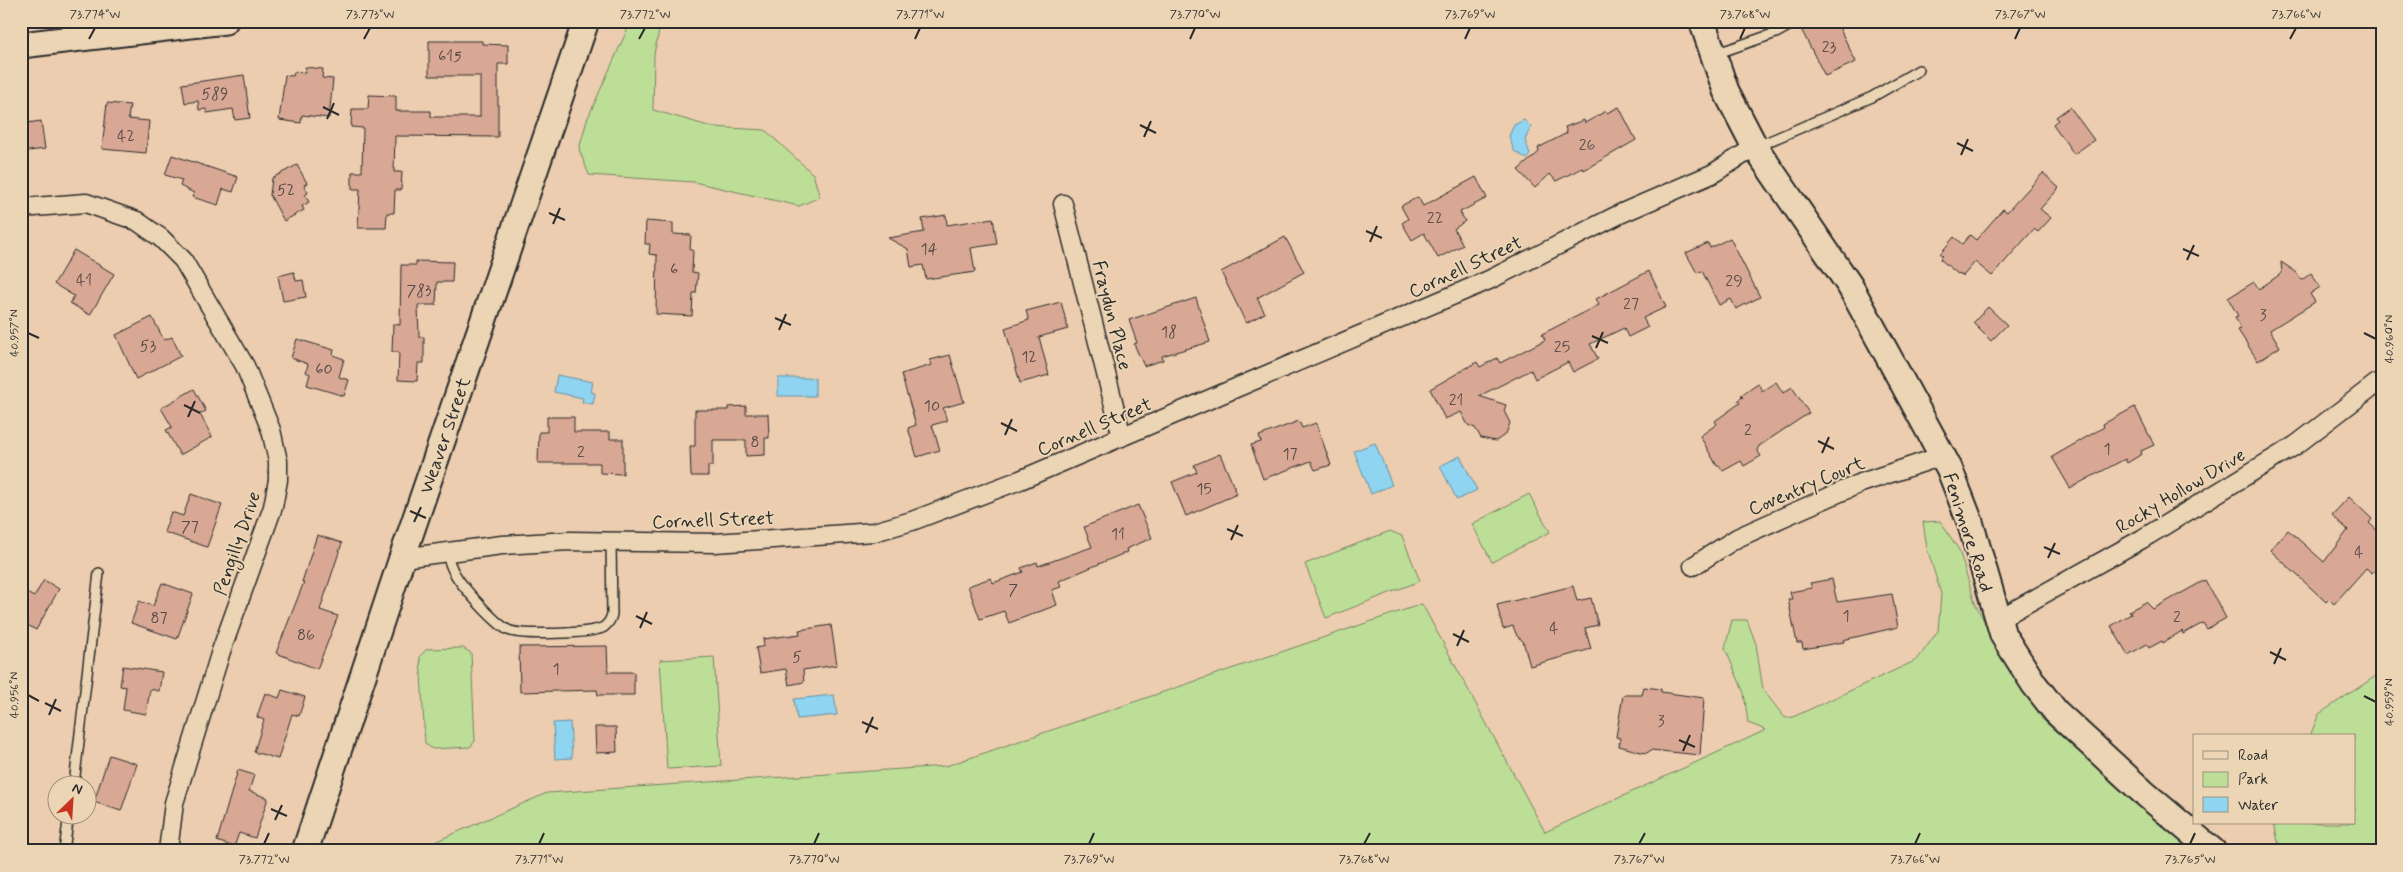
<svg xmlns="http://www.w3.org/2000/svg" width="2403" height="872" font-family="Mynerve,sans-serif">
<style>
.green{fill:#bdde97;stroke:#748461}
.water{fill:#8fd4f1;stroke:#6790a2}
.building{fill:#d8a895;stroke:#2b2b2b}
.lines{fill:none;stroke-linecap:round;stroke-linejoin:round}
.lane-casing{stroke:#2b2b2b;stroke-width:12}
.street-casing{stroke:#2b2b2b;stroke-width:21}
.secondary-casing{stroke:#2b2b2b;stroke-width:29}
.lane{stroke:#ebd5b4;stroke-width:9}
.street{stroke:#ebd5b4;stroke-width:18}
.secondary{stroke:#ebd5b4;stroke-width:25}
.ticks{fill:none;stroke:#2b2b2b;stroke-width:2}
.labels{text-anchor:middle;stroke-width:4;stroke-linejoin:round;paint-order:stroke}
.number-label{font-size:16px;fill:#564a46}
.street-label{font-size:19px;fill:#2b2b2b;stroke:#ebd5b4}
.neatline{fill:none;stroke:#2b2b2b;stroke-width:2}
.ticks-label{font-size:12px;text-anchor:middle;fill:#2b2b2b}
</style>
<rect width="100%" height="100%" fill="#eccdaf"/>
<filter id="ink" filterUnits="userSpaceOnUse"><feTurbulence type="fractalNoise" baseFrequency=".02" numOctaves="2"/><feDisplacementMap in="SourceGraphic" scale="10" xChannelSelector="R" yChannelSelector="G"/><feConvolveMatrix kernelMatrix="1 2 1 2 8 2 1 2 1" color-interpolation-filters="sRGB"/></filter>
<g filter="url(#ink)">
<path class="green" d="M631,21H661L654,54L653,110L712,127L765,130L813,174L820,197L799,206L694,182L589,175L579,149L587,120Z
M1529,494L1550,532L1492,562L1472,524Z
M1940,521L1959,550L1975,603L1987,627H1992L2042,719L2193,851H414L547,793L946,766L1422,604L1545,832L1766,730L1748,723L1744,693L1725,648L1732,620H1747L1756,644L1763,690L1785,718L1793,717L1917,660L1938,631L1941,594L1927,548L1923,522Z
M1390,531L1402,536L1420,581L1326,618L1305,564Z
M463,648L471,653L475,741L470,747L432,749L425,743L420,656L427,649Z
M714,657L721,766L667,769L660,660Z
M2382,672V851H2280L2274,823H2354V736H2310L2319,714Z"/>
<path class="water" d="M1524,120L1531,127L1525,140L1530,154L1527,159L1514,151L1509,136L1514,125Z
M557,375L593,382L591,392L595,393L593,404L582,402L583,398L554,392Z
M778,378H815V396H778Z
M1375,443L1392,485L1371,494L1354,451Z
M1460,456L1477,490L1457,500L1440,466Z
M834,695L837,715L797,719L794,699Z
M570,722L572,758L555,759L553,723Z"/>
<path class="building" d="M1812,21H1836L1856,62L1825,76L1800,27Z
M429,41H482V44L508,45V64H498V137L395,136L394,172H402L401,190H395L394,213H387L386,228H358L360,189H352V172H362L363,128L351,127L352,109H368L369,95L396,96V111H431V117H480V76H429Z
M305,67L323,69L322,78L333,79L329,118L302,115L301,123L279,120L285,75L293,76L294,72L305,73Z
M244,75L250,118L235,120L233,109L207,113L206,109L199,110L198,101L185,103L182,84Z
M107,103L130,105L128,119L149,121L146,153L102,149Z
M1619,107L1636,140L1584,170L1582,168L1556,181L1550,174L1535,188L1518,170L1539,152L1538,148L1567,133L1565,127L1584,120L1585,123L1606,111L1607,113Z
M2070,107L2094,140L2074,154L2053,124L2058,120L2056,117Z
M41,121L45,149L21,152V124Z
M172,155L238,177L233,192L223,189L218,205L192,197L194,193L180,186L182,180L165,175Z
M297,165L307,183L304,185L308,193L305,195L309,202L302,206L304,210L284,221L270,195L272,178Z
M2043,173L2059,188L2040,209L2051,218L2038,232L2034,229L1992,276L1975,262L1963,276L1959,273L1958,274L1940,259L1943,256L1940,254L1954,237L1962,244L1970,235L1976,240L2003,209L2007,212Z
M1476,177L1487,198L1460,212L1465,221L1454,229L1463,245L1438,258L1424,233L1412,240L1402,223L1408,219L1401,206L1418,197L1423,206Z
M946,215L947,225L993,218L997,244L971,248L975,272L926,279L923,265L911,267L908,249L888,238L924,232L922,219Z
M646,221L673,223V234L691,235L690,250H693L692,272L698,273L696,293H693L692,316L656,314L657,255L649,254L650,244H645Z
M1285,237L1304,272L1257,298L1265,313L1246,323L1221,272Z
M1730,238L1760,297L1736,309L1731,299L1719,305L1702,271L1697,273L1686,253L1708,243L1710,248Z
M74,250L114,274L90,315L70,303L74,296L54,284Z
M416,261L453,262L452,282H437L436,305H418L419,337H424V363H418L417,381L398,380L399,352H392L393,324L400,325L401,265H416Z
M2281,262L2296,272L2302,280L2311,273L2320,287L2310,294L2315,302L2270,330L2280,347L2258,361L2238,330L2241,329L2235,317L2238,316L2228,298L2254,282L2259,289L2282,273Z
M1649,271L1666,307L1643,318L1648,327L1628,337L1624,328L1590,344L1598,359L1573,372L1568,362L1535,379L1531,370L1479,396L1506,405L1504,411L1510,423L1506,434L1496,441L1481,438L1475,428L1468,425L1461,412L1445,419L1430,389L1477,362L1480,367L1497,358L1500,363L1545,340L1542,334L1599,305L1596,299Z
M294,272L296,281L303,280L306,297L283,301L278,276Z
M1196,298L1210,342L1162,356L1163,360L1144,366L1134,344L1137,343L1129,320Z
M1061,302L1068,329L1039,337L1049,375L1020,383L1005,328L1029,320L1026,311Z
M1988,307L2007,325L1991,341L1973,323Z
M152,317L164,340L172,337L181,356L136,379L116,335Z
M297,339L334,350L333,355L344,359L339,377L349,380L344,396L307,385L310,374L306,372L308,364L291,358Z
M950,355L964,402L943,408L947,421L932,425L940,450L917,457L908,428L916,425L901,374L932,365L930,360Z
M1776,382L1783,393L1792,387L1809,413L1759,446L1757,450L1761,456L1744,466L1741,461L1723,471L1719,465L1717,466L1700,436L1717,424L1715,421L1740,403L1738,400L1743,397L1741,395L1758,383L1762,391Z
M194,389L206,411L200,414L212,437L180,455L166,430L172,427L161,408Z
M746,406V414H768L769,438H765V455L746,456V440H713V466H708V476H691L690,446H695V410H728V407Z
M2135,407L2154,445L2141,451L2142,454L2127,463L2125,459L2070,488L2052,457L2104,427L2103,424Z
M547,417H574V432H610V439H623V474L600,473V463H538L539,432H547Z
M1299,421L1302,428L1316,423L1331,465L1315,470L1311,461L1263,479L1251,445L1261,442L1259,436Z
M1220,454L1237,494L1186,516L1172,482L1197,472L1194,465Z
M191,494L222,505L207,547L164,532L171,512L183,516Z
M2349,497L2372,519L2369,523L2382,535V563L2372,573L2366,568L2334,604L2329,599L2326,602L2270,550L2288,530L2324,562L2348,530L2332,515Z
M1138,505L1152,538L1126,549L1127,552L1059,581L1061,587L1052,590L1057,605L1009,623L1004,611L980,619L968,586L991,578L993,583L1023,572L1021,568L1037,562L1038,566L1092,547L1084,527Z
M317,535L342,543L320,610L338,616L317,669L276,653L304,582H302Z
M1832,579L1837,602L1892,594L1898,627L1843,640L1844,642L1803,649L1802,643H1797L1788,599H1792L1790,592L1812,588L1810,583Z
M44,580L59,589L36,630L21,621V590L34,597Z
M2205,580L2226,618L2207,629L2203,623L2183,634L2182,631L2163,643L2162,641L2149,648L2147,644L2128,655L2111,626L2131,614L2129,611L2146,602L2153,609Z
M162,583L193,594L177,639L131,623L139,601L153,606Z
M1573,586L1577,601L1591,598L1598,625L1585,628L1591,649L1530,666L1523,641L1517,636L1513,626L1503,629L1497,605Z
M831,625L837,665L803,670L804,682L789,685L786,669L760,673L756,648L764,646L763,639L800,634L799,630Z
M607,646L608,672H634V695H598L597,690L520,692L519,647Z
M123,666L162,672L159,691L150,689L146,714L123,710L126,687L120,686Z
M1644,687L1661,689V692L1704,698L1700,755L1651,750L1647,753L1641,752L1619,746L1620,738L1616,737L1623,695H1642Z
M282,690L305,697L299,716L292,714L278,759L254,752L264,720L257,717L265,693L279,698Z
M595,727H616L617,752L596,753Z
M109,755L137,764L121,811L94,802Z
M238,770L254,775L249,791L268,798L255,838L239,833L234,847L217,841Z"/>
<g class="lines">
<defs>
<path id="lane" d="M1715,54L1776,33L1798,21
M1758,146L1872,97L1919,70
M446,553C449,560 451,568 455,574C463,588 495,623 508,630C521,636 592,634 604,627C609,623 611,619 612,614L611,541
M74,784L99,573
M64,851L69,814"/>
<path id="street" d="M1063,204L1122,437
M21,208L86,203L137,221L161,238L183,260L245,366L271,430L278,461V480L273,507L221,651L174,803L168,851
M402,558L502,545L569,541L715,543L874,532L912,521L1020,480L1489,280L1622,213L1712,174L1755,147
M1693,566L1737,538L1788,515L1861,483L1942,456
M1997,620L2142,539L2296,445L2377,383"/>
<path id="secondary" d="M1702,21L1726,91L1755,147L1850,286L1949,468L1970,522L2003,635L2034,684L2056,712L2143,792L2213,851
M21,45L225,21
M305,851L402,558L586,21"/>
</defs>
<use href="#lane" class="lane-casing"/>
<use href="#street" class="street-casing"/>
<use href="#secondary" class="secondary-casing"/>
<use href="#lane" class="lane"/>
<use href="#street" class="street"/>
<use href="#secondary" class="secondary"/>
</g>
</g>
<path class="ticks" d="M89,39L95,28M364,39L370,28M639,39L645,28M915,39L920,28M1190,39L1195,28M1465,39L1470,28M1740,39L1745,28M2015,39L2020,28M2290,39L2296,28M323,107L339,115M327,119L334,103M1140,125L1156,133M1144,137L1151,121M1957,143L1973,151M1961,155L1968,139M549,213L565,220M553,224L560,208M1366,231L1382,238M1370,242L1377,226M2183,249L2199,256M2187,260L2194,245M775,318L791,325M779,330L786,314M28,333L39,338M2364,333L2376,339M1592,336L1608,343M1596,348L1603,332M184,405L200,413M188,417L195,401M1001,423L1017,431M1005,435L1012,419M1818,441L1834,449M1822,453L1829,437M410,511L426,518M414,522L421,507M1227,529L1243,536M1231,540L1238,525M2044,547L2060,554M2048,558L2055,543M636,616L652,624M640,628L647,612M1453,634L1469,642M1457,646L1464,630M2270,652L2286,660M2274,664L2281,648M28,695L39,701M2364,696L2376,702M45,703L61,711M49,715L56,699M862,722L878,729M866,733L873,717M1679,740L1695,747M1683,751L1690,735M271,809L287,816M275,820L282,805M264,844L269,833M539,844L544,833M814,844L819,833M1089,844L1094,833M1364,844L1370,833M1639,844L1645,833M1915,844L1920,833M2190,844L2195,833"/>
<g class="labels">
<g class="number-label">
<text x="1829" y="52">23</text>
<text x="450" y="61">615</text>
<text x="215" y="99">589</text>
<text x="126" y="141">42</text>
<text x="1587" y="150">26</text>
<text x="286" y="195">52</text>
<text x="1435" y="223">22</text>
<text x="929" y="254">14</text>
<text x="674" y="274">6</text>
<text x="84" y="285">41</text>
<text x="1734" y="286">29</text>
<text x="419" y="296">783</text>
<text x="1631" y="309">27</text>
<text x="2263" y="320">3</text>
<text x="1169" y="337">18</text>
<text x="148" y="351">53</text>
<text x="1562" y="352">25</text>
<text x="1029" y="362">12</text>
<text x="324" y="374">60</text>
<text x="1456" y="405">21</text>
<text x="932" y="411">10</text>
<text x="1748" y="435">2</text>
<text x="755" y="447">8</text>
<text x="2107" y="454">1</text>
<text x="581" y="457">2</text>
<text x="1290" y="459">17</text>
<text x="1204" y="494">15</text>
<text x="190" y="532">77</text>
<text x="1118" y="539">11</text>
<text x="2359" y="557">4</text>
<text x="1013" y="595">7</text>
<text x="1846" y="621">1</text>
<text x="2177" y="622">2</text>
<text x="159" y="623">87</text>
<text x="1554" y="633">4</text>
<text x="306" y="640">86</text>
<text x="797" y="662">5</text>
<text x="556" y="674">1</text>
<text x="1661" y="726">3</text>
</g>
<g class="street-label">
<text transform="translate(1465 266) rotate(-25)" y="7">Cornell Street</text>
<text transform="translate(1113 315) rotate(76)" y="7">Fraydun Place</text>
<text transform="translate(1094 426) rotate(-23)" y="7">Cornell Street</text>
<text transform="translate(444 435) rotate(-71)" y="7">Weaver Street</text>
<text transform="translate(1806 485) rotate(-23)" y="7">Coventry Court</text>
<text transform="translate(2180 490) rotate(-31)" y="7">Rocky Hollow Drive</text>
<text transform="translate(713 519) rotate(-2)" y="7">Cornell Street</text>
<text transform="translate(1969 532) rotate(72)" y="7">Fenimore Road</text>
<text transform="translate(236 543) rotate(-71)" y="7">Pengilly Drive</text>
</g>
</g>
<rect width="2403" height="872" fill="none" stroke="#ebd5b4" stroke-width="55"/>
<rect x="2193" y="734" width="162" height="90" fill="#ebd5b4" stroke="#9e917d"/>
<rect x="2203" y="751" width="25" height="8" fill="#ebd5b4" stroke="#9e917d"/>
<text x="2238" y="760" font-size="15" fill="#2b2b2b">Road</text>
<rect x="2203" y="772" width="25" height="15" fill="#bdde97" stroke="#9e917d"/>
<text x="2238" y="784" font-size="15" fill="#2b2b2b">Park</text>
<rect x="2203" y="797" width="25" height="15" fill="#8fd4f1" stroke="#9e917d"/>
<text x="2238" y="810" font-size="15" fill="#2b2b2b">Water</text>
<g transform="translate(72 800) rotate(25)"><circle r="24" fill="#ebd5b4" stroke="#9e917d"/>
<path d="M0-4L9 19L0 12L-9 19Z" fill="#c8321e"/>
<text y="-8" font-size="14" font-weight="bold" text-anchor="middle" fill="#2b2b2b">N</text>
</g>
<rect x="28" y="28" width="2348" height="816" class="neatline"/>
<g class="ticks-label">
<text x="95" y="18">73.774°W</text>
<text x="370" y="18">73.773°W</text>
<text x="645" y="18">73.772°W</text>
<text x="920" y="18">73.771°W</text>
<text x="1195" y="18">73.770°W</text>
<text x="1470" y="18">73.769°W</text>
<text x="1745" y="18">73.768°W</text>
<text x="2020" y="18">73.767°W</text>
<text x="2296" y="18">73.766°W</text>
<text transform="translate(14 333) rotate(-90)" y="4">40.957°N</text>
<text transform="translate(2389 339) rotate(-90)" y="4">40.960°N</text>
<text transform="translate(14 695) rotate(-90)" y="4">40.956°N</text>
<text transform="translate(2389 702) rotate(-90)" y="4">40.959°N</text>
<text x="264" y="863">73.772°W</text>
<text x="539" y="863">73.771°W</text>
<text x="814" y="863">73.770°W</text>
<text x="1089" y="863">73.769°W</text>
<text x="1364" y="863">73.768°W</text>
<text x="1639" y="863">73.767°W</text>
<text x="1915" y="863">73.766°W</text>
<text x="2190" y="863">73.765°W</text>
</g>
</svg>
